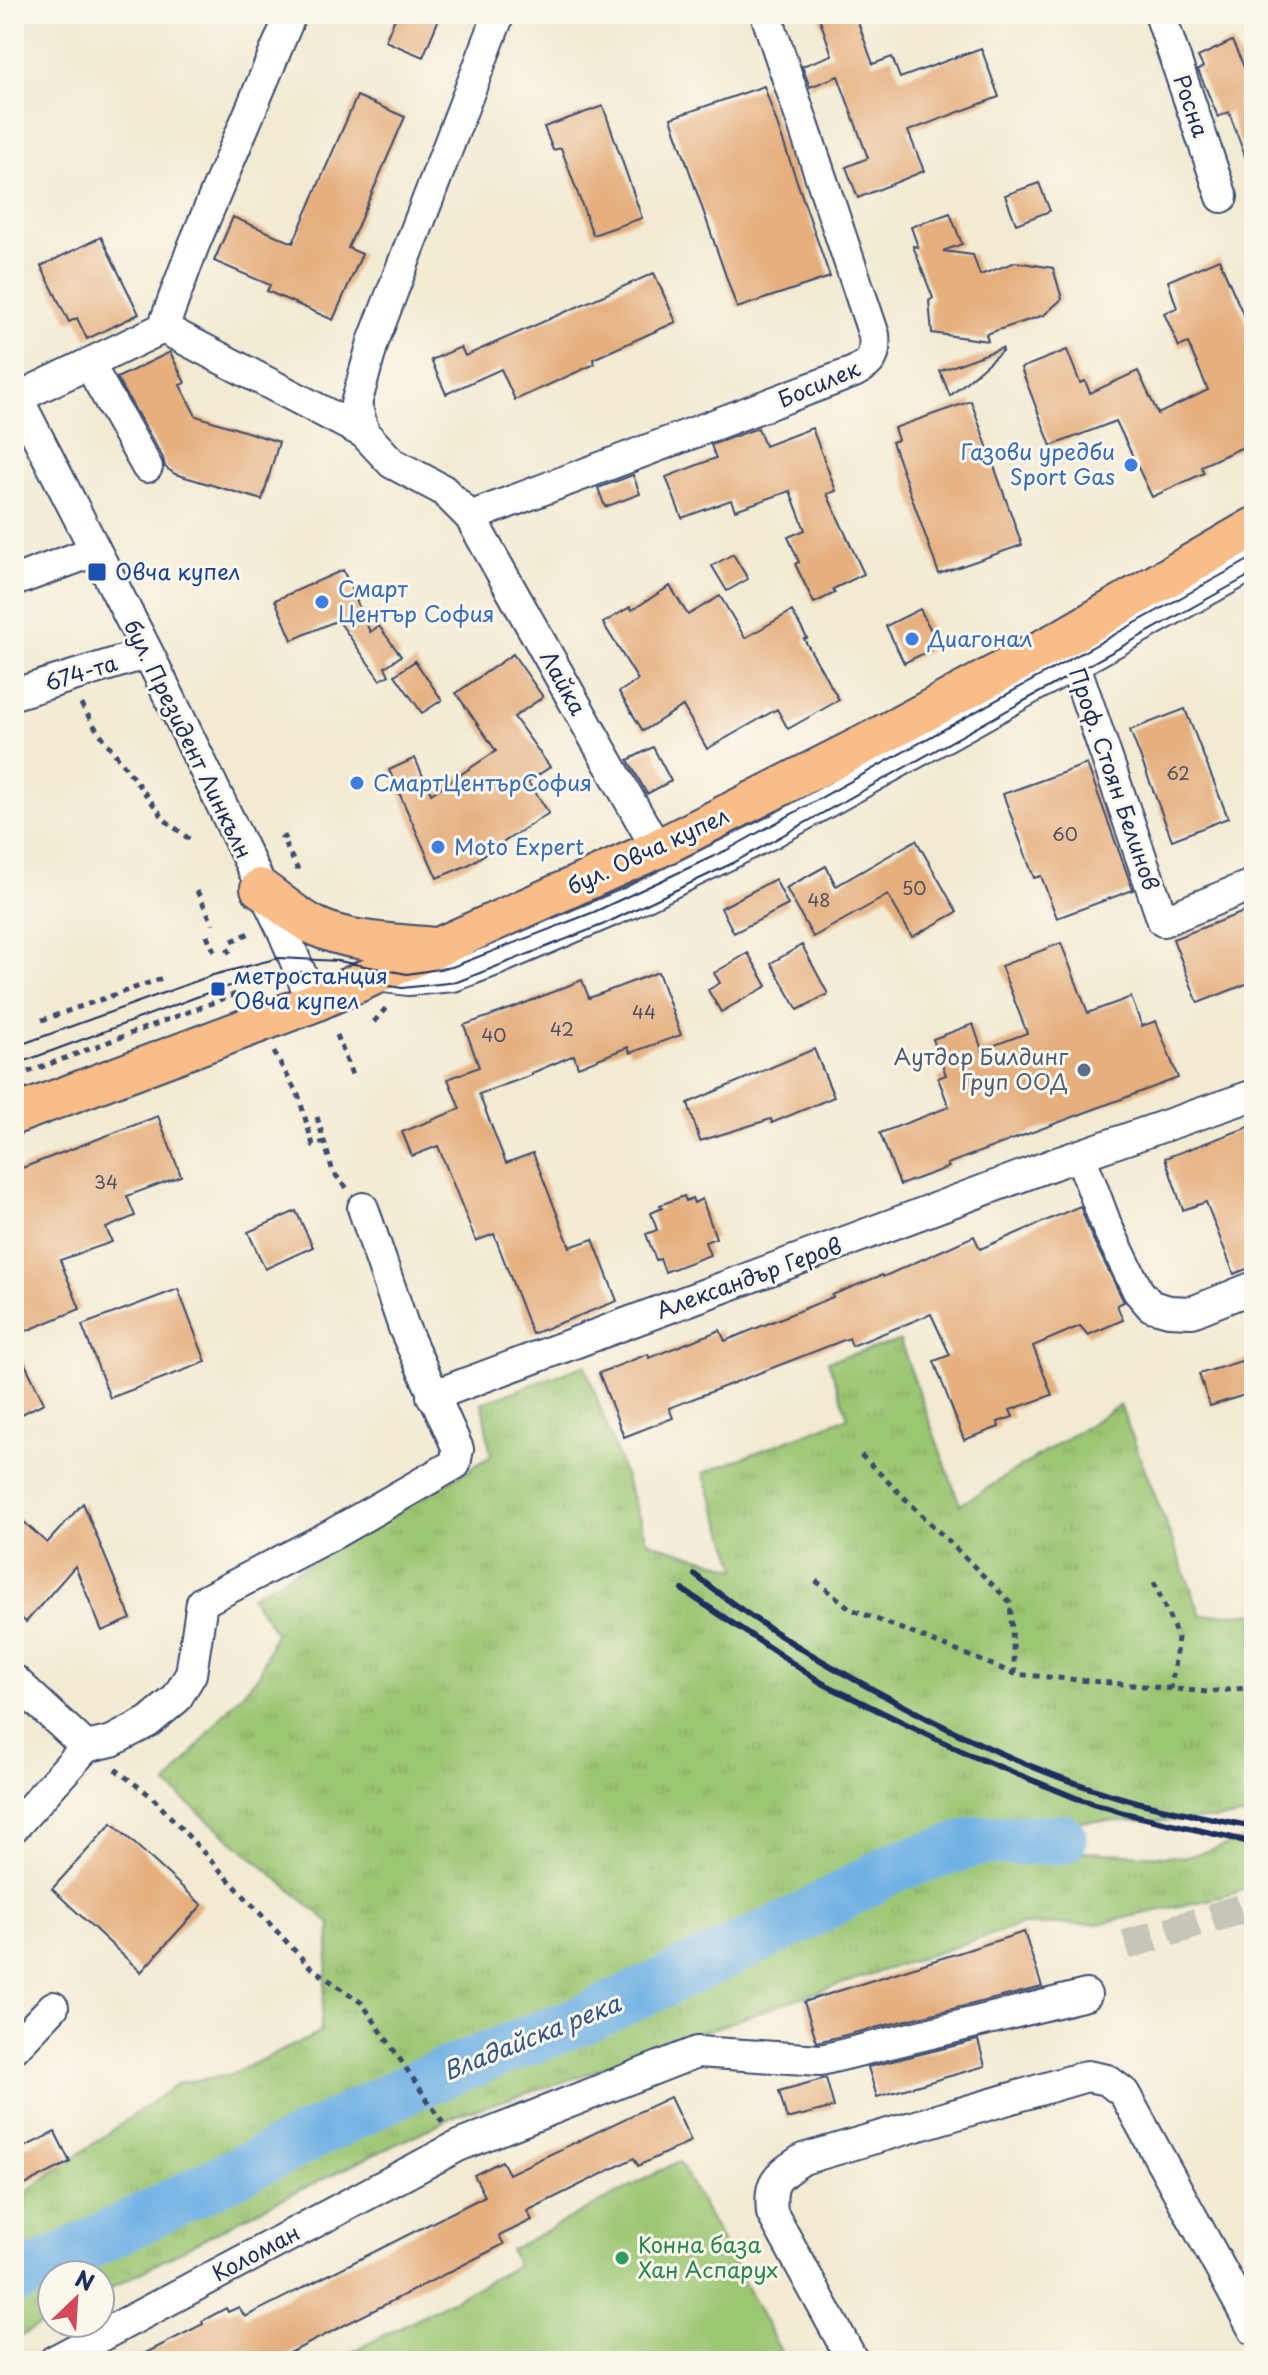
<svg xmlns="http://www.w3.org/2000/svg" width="1268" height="2375" font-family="'Playpen Sans',sans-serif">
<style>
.grass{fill:url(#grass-tufts);stroke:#5b7a68;stroke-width:2}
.green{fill:#9bc672;stroke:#5b7a68;stroke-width:2}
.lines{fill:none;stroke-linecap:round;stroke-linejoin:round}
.river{stroke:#70b1e4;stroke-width:50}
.building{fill:#e5af7e}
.minor-tunnel{stroke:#c7c5ba;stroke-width:30;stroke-dasharray:30 15;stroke-linecap:butt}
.minor-casing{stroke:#3b4b6f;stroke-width:34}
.major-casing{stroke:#3b4b6f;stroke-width:42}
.path{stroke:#3b4b6f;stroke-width:5;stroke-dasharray:6 6;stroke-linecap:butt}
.minor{stroke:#fff;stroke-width:30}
.major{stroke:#f8bd88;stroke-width:38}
.tram{stroke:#1b2f5e;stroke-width:2}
.rail{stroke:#1b2f5e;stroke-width:6}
.shop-dot{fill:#3f7fe0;stroke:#fbf7ec;stroke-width:3}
.transit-dot{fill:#1a4fb4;stroke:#fbf7ec;stroke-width:3}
.service-dot{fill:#5c6f8a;stroke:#fbf7ec;stroke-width:3}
.leisure-dot{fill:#2e9e5b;stroke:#fbf7ec;stroke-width:3}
.labels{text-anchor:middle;stroke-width:6;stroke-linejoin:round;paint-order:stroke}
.number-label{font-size:18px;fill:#4e4f66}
.street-label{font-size:22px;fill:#1b2f5e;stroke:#fbf7ec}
.shop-label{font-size:22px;fill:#366cbe;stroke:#fbf7ec;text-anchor:start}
.transit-label{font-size:22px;fill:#164399;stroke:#fbf7ec;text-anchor:start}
.service-label{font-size:22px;fill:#4e5e75;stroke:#fbf7ec;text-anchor:end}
.leisure-label{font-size:22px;fill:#27864d;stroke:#fbf7ec;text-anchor:start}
.water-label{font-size:24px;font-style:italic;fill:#355686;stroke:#fbf7ec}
</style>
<defs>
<pattern id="grass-tufts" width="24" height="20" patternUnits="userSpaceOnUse" patternTransform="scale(2)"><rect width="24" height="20" fill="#9bc672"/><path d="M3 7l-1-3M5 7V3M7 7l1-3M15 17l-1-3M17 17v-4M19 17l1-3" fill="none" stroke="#85aa65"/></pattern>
</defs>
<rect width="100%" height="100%" fill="#fbf7ec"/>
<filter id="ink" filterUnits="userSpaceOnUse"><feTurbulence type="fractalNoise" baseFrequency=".0125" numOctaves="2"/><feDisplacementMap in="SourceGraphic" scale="16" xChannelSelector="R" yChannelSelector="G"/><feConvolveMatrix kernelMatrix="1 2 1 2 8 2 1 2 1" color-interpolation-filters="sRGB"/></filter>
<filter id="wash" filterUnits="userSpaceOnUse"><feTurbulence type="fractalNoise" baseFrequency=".006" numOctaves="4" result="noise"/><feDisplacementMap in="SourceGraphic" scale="32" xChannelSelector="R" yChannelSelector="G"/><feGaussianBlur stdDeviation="1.8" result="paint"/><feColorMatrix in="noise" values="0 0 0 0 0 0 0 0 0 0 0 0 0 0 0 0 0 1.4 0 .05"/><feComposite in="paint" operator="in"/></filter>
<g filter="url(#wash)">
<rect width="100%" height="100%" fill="#f2ead1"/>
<path class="grass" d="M900,1341L960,1505L1120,1405L1201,1615L1254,1613V1813L1233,1818L1159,1821H1045L962,1829L874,1861L647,1977L407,2073L14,2257V2214L25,2208L27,2191L179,2083L229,2075L320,2033L331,1924L167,1785L226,1711L259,1675L275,1632L251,1596L406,1508L491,1456L482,1403L585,1365L648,1542L738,1569L703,1473L848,1417L828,1361Z
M1254,1837V1886L1225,1896L1097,1924L1021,1925L799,1998L569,2080L457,2115L254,2212L100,2294V2275H64L122,2245L451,2090L596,2032L720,1974L826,1923L910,1876L981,1853L1083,1852L1186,1857Z
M52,2281V2319L15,2339L14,2301Z"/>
<path class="green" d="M679,2161L786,2361H335L517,2266L510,2250Z"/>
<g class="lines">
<path class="river" d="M14,2281L417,2084L589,2017L794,1922L893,1868L978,1841L1062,1839"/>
</g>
<g id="blocks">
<path class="building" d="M397,14H441L423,57L385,41Z
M818,14H855L873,64L892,57L900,78L981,48L999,97L908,131L924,171L858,198L846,167L868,158L838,76L810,87L802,66L832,55Z
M1232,41L1254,88V172L1251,173L1229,112L1218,117L1198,70L1203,67L1198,57Z
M764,86L830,277L737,308L671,118Z
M357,96L405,117L348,248L362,254L333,320L267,291L270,285L214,261L233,217L293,243Z
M603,106L642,218L593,235L561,148L553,150L544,127Z
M1039,183L1050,211L1016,224L1005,195Z
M950,213L962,244L943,251L973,255L980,275L1016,262L1053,268L1062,299L1044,315L986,334L988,341L932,333L929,301L933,298L913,246L918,247L911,227Z
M101,237L139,314L87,339L77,318L69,322L41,266Z
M1219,259L1254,339V442L1201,466L1204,473L1152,497L1116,421L1051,446L1021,368L1067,350L1080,383L1085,381L1090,393L1138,371L1158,414L1208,390L1188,343L1179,347L1164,313L1177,308L1168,281Z
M654,273L676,322L593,359L595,364L515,400L501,369L446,394L431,360L461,347L465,356Z
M1002,348L1003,350L950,396L940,371Z
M170,352L185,383L180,385L196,416L279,442L262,500L175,474L165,467L163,458L117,378Z
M971,401L1022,545L939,574L892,442L898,440L894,428Z
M758,428L765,446L812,428L836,491L827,494L864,574L833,589L835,593L814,603L795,564L799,562L788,537L805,530L790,491L735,510L731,500L682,518L666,477L716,458L711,445Z
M633,475L640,494L605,507L598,488Z
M733,554L748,579L727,591L712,566Z
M343,570L370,632L379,626L401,656L385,667L389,675L380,680L338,620L292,640L275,600Z
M670,586L688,615L720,596L745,638L792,611L807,638L804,639L839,700L788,729L777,709L707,749L683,706L643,731L619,692L638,680L603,623L630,607L632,610Z
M920,609L939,646L904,663L886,626Z
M513,654L543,697L514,717L550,767L528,782L549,813L468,865L437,878L389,770L415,758L431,794L496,751L456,693Z
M415,661L442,700L422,713L395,675Z
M1185,709L1228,818L1172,840L1130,730Z
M653,747L671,781L647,794L628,760Z
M1087,764L1133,890L1057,918L1041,876L1034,878L1003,794Z
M916,840L957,912L912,937L888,895L813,937L786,888L826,866L836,886Z
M775,879L788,905L734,933L721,908Z
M1254,908V981L1198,1003L1173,939Z
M1061,943L1088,1013L1131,997L1142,1026L1156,1021L1178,1078L947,1164L949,1167L900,1185L880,1133L949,1107L938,1078L946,1075L933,1039L973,1024L982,1050L1027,1033L1001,966Z
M802,945L828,994L798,1010L771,963Z
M748,953L767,986L721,1012L708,990L720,983L714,973Z
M658,972L681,1035L630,1053L628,1047L578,1067L574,1055L532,1073V1075L479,1094L506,1163L533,1153L570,1247L593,1239L617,1301L532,1334L494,1234L476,1241L438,1146L412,1156L402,1132L460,1109L448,1079L479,1067L464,1025L513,1008L582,980L589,998Z
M814,1049L834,1097L772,1123L771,1119L700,1141L688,1103Z
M158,1116L181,1176L127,1196L135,1216L106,1228L112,1242L60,1260L80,1309L14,1336V1171Z
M1254,1125V1266L1234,1274L1206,1202L1183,1210L1165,1158Z
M684,1196L686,1201L692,1198L694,1203L702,1199L716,1238L705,1242L710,1255L665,1272L660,1259L656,1260L646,1234L657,1230L651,1213L662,1208L660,1205Z
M1080,1206L1091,1235L1124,1302L1117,1305L1123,1320L1088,1335L1080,1326L1033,1346L1052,1395L1010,1410L1013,1417L998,1422L999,1427L964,1440L934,1361L950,1355L931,1314L852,1346L849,1338L669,1408L673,1418L624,1437L599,1373L648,1354L649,1358L720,1330L725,1341L833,1297L832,1295L882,1275L883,1277L974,1236L980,1249Z
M296,1211L313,1247L265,1269L248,1232Z
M178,1289L206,1362L110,1398L82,1325Z
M14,1341L44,1403L14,1418Z
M1254,1357V1392L1210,1406L1199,1374Z
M83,1503L131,1619L102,1631L75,1566L26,1622L14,1612V1513L47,1543Z
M112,1823L202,1905L141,1972L52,1889Z
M1024,1932L1042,1987L817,2042L804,2002Z
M978,2040L985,2066L877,2097L868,2067Z
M826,2078L834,2107L787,2119L779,2091Z
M670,2097L691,2141L638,2166L634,2158L527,2211L532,2220L499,2236L504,2244L274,2361H130L203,2324L202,2321L226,2308L228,2312L239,2307L245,2317L485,2196L474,2175L502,2161L509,2174Z
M55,2132L70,2162L21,2187L14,2173V2152Z"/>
</g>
</g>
<g filter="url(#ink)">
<use href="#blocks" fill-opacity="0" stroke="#3b4b6f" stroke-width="2"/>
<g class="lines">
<path class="minor-tunnel" d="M1126,1945L1254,1905"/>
<defs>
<path id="minor" d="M499,14L373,342L356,404L364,433L392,463L443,490L470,517L657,849
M1160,14L1222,197
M163,328L364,433
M89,364L147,467
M14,391L148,653L283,931L313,1003
M17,398L163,328L193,247L291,14
M470,517L854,372C872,363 876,356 874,335L766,14
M14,581L95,551
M1068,645L1163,921L1254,884
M14,694L148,653
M376,976L408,980L453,976L496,960L632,902L773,832L1254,564
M1080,1155L1107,1227L1138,1291L1151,1306L1169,1311L1192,1312L1254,1287
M432,1396L1054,1164L1254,1095
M14,1680L86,1747
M14,1827L86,1747L112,1741L148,1722L176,1699L191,1674L202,1602L333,1534L455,1464L458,1449L404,1328L363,1208
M14,2048L53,2007
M54,2361L458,2146L697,2052L821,2060L1086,1995
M853,2361L772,2213C769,2180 776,2177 803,2159L1087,2076L1107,2080L1124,2093L1254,2330"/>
<path id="major" d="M260,888C279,901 297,918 317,927C350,943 399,943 435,947
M14,1115L313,1003L657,849L863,745L1065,637L1254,527"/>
</defs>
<use href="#minor" class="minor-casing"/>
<use href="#major" class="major-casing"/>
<path class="path" d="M14,313L22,309
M81,704L95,727L165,820L193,842
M287,836L282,838L298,870
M197,891L213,924
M207,935L215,953
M232,941L252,932
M227,948L233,958
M42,1020L163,978
M374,1022L386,1008
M337,1035L352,1075
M274,1052L299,1097L313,1145L325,1142
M28,1072L236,994
M317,1117L333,1172L347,1188
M861,1455L1010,1602L1015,1674
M816,1581L851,1609L1015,1674L1208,1692L1254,1687
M1154,1582L1178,1638L1171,1689
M115,1769L151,1796L310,1967L362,2003L443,2123
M14,2356L17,2361"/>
<use href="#minor" class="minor"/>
<use href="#major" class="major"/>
<path class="tram" d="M14,1047L213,975L279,958L338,961L407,974L452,967L594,912L727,850L1254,557
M14,1065L218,989L281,974L301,972L402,988L457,982L602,925L733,863L1254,573"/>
<path class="rail" d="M695,1575C759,1626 828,1666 900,1704C973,1743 1049,1778 1129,1800C1170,1811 1212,1819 1254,1827
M683,1590L822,1683L963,1752L1076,1798L1124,1813L1254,1843"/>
</g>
</g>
<g class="shop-dot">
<circle cx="1131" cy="465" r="8"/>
<circle cx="322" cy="602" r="8"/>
<circle cx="912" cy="639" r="8"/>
<circle cx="357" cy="783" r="8"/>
<circle cx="438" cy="847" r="8"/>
</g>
<g class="transit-dot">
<rect x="87" y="562" width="20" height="20" rx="4"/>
<rect x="210" y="981" width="16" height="16" rx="4"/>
</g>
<circle class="service-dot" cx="1084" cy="1070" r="8"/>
<circle class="leisure-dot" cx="622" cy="2258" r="8"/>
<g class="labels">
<g class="number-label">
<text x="1178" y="780">62</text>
<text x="1065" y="841">60</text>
<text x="914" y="895">50</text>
<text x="819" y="907">48</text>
<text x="644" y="1019">44</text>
<text x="562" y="1036">42</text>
<text x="494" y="1042">40</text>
<text x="106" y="1189">34</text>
</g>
<g class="street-label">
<text transform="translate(1191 106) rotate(71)" y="8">Росна</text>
<text transform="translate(819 384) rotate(-23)" y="8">Босилек</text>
<text transform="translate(81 673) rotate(-17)" y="8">674-та</text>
<text transform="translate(563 683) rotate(61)" y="8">Лайка</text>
<text transform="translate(188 739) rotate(64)" y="8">бул. Президент Линкълн</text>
<text transform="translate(1114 779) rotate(71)" y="8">Проф. Стоян Белинов</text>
<text transform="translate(648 851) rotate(-25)" y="8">бул. Овча купел</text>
<text transform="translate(749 1278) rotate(-20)" y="8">Александър Геров</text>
<text transform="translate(256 2253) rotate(-28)" y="8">Коломан</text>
</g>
<g class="shop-label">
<text x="1115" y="460" text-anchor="end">Газови уредби<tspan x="1115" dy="25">Sport Gas</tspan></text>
<text x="338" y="597">Смарт<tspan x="338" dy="25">Център София</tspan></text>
<text x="928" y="647">Диагонал</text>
<text x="373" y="791">СмартЦентърСофия</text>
<text x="454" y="855">Moto Expert</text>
</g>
<g class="transit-label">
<text x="115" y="580">Овча купел</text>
<text x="234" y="984">метростанция<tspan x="234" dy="25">Овча купел</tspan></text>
</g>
<g class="service-label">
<text x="1068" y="1065">Аутдор Билдинг<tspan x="1068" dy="25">Груп ООД</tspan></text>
</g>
<g class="leisure-label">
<text x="638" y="2253">Конна база<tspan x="638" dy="25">Хан Аспарух</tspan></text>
</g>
<g class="water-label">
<text transform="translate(532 2038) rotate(-22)" y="8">Владайска река</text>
</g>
</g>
<rect width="1268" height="2375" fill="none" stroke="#fbf7ec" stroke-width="48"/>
<g transform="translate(76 2299) rotate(25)"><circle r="38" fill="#fbf7ec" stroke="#a1a7b3" stroke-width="2"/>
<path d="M0-6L14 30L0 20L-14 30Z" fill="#d1495b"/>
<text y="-12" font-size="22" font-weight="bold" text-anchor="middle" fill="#1b2f5e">N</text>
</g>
</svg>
